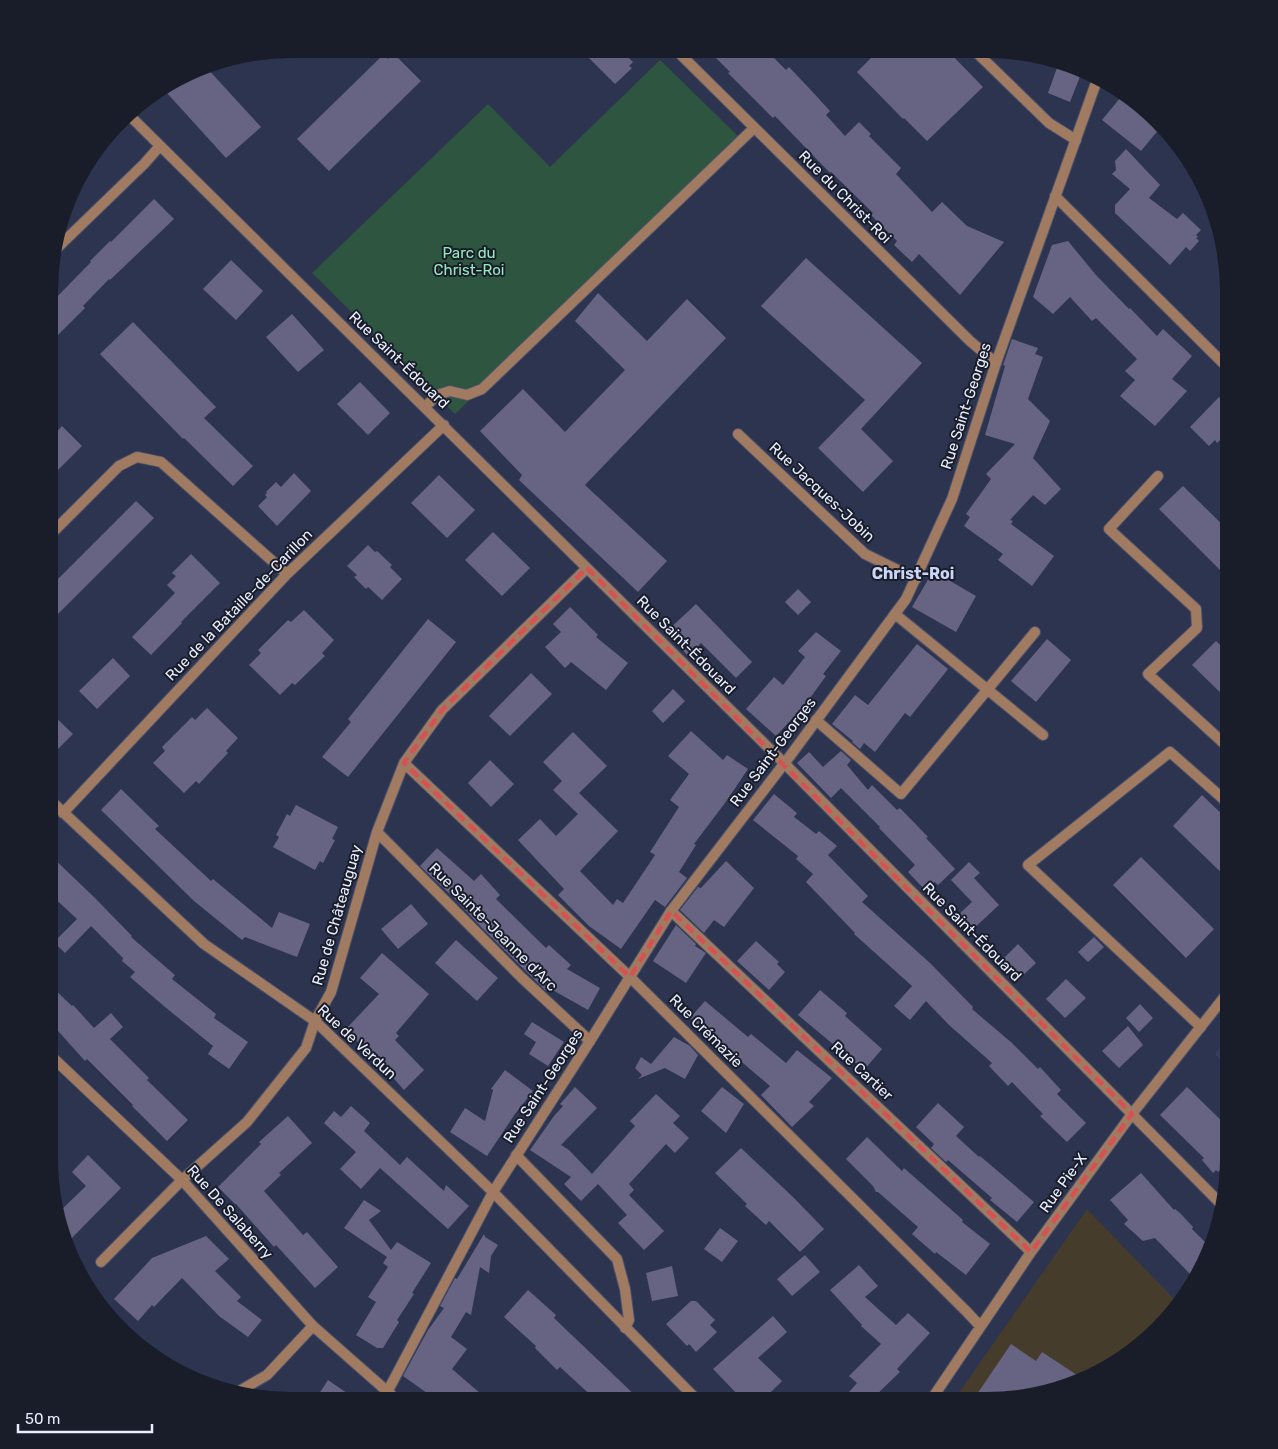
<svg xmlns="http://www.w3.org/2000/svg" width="1278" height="1449" font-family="Rubik,sans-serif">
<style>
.built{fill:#343d5e}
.education{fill:#463c2c}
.green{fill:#2e5540}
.building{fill:#676483}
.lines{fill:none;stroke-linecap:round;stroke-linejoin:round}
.service-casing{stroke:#4b526b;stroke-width:12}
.minor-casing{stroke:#4b526b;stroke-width:12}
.tertiary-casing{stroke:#4b526b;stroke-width:12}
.service{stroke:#a07a61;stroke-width:10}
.minor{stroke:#a07a61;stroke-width:10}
.tertiary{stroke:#a07a61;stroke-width:10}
.marked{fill:none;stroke:#da4f53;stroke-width:4;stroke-dasharray:10 6;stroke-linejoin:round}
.labels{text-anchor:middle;stroke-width:4;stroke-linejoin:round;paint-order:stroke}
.street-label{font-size:15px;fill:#e8edff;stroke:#191d29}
.park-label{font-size:15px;fill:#98eabc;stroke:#191d29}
.neighbourhood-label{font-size:16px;font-weight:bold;fill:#cad5f7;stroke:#191d29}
</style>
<rect width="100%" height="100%" fill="#2d344f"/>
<path class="built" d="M1229,1035V1069L1215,1054Z"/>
<path class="education" d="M1087,1209L1176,1301L1122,1360L1065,1388L1003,1400H954Z"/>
<path class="green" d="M660,60L742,140L455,414L312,273L488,104L550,167Z"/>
<path class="building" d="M581,50H621L633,62L629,66L632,68L615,84Z
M708,50H766L786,70L789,67L808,87L830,111L826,115L845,136L859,122L871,134L869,136L901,168L896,174L932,212L942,202L967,226L1004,242L960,295L919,254L912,262L894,245L897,241L871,215L873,213L831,172L830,173L775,116L773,118L728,73L730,72Z
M879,50L948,51L983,87L927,141L904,118L903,119L857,72Z
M393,53L421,81L329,171L297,139L384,54L388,59Z
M1058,65L1081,74L1070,102L1048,93Z
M205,66L261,127L226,158L166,92L168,90L167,88Z
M1125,92L1160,128L1141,151L1102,120Z
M1126,149L1160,185L1149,198L1177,219L1183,213L1201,230L1196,235L1198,237L1196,238L1199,241L1190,251L1186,247L1170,265L1115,213V205L1130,189L1112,174L1116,170L1115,161Z
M154,199L174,219L110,280L109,279L83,306L85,308L51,342V303L91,262L90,261L110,241L111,242Z
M1068,241L1096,275L1129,309L1130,308L1157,336L1163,329L1192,356L1172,379L1187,391L1155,426L1120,396L1135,380L1125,371L1137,359L1096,318L1092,321L1070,297L1053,314L1033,297L1052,245Z
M806,258L922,363L861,429L893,461L863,492L818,448L865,400L761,306Z
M231,260L263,291L236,320L203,289Z
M598,293L647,341L687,299L726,338L585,485L667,561L638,592L519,480L522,475L480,431L523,389L565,432L625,370L575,321Z
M292,314L324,350L298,372L266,337Z
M133,322L216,407L204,418L253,466L233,486L184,438L183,439L100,354Z
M1012,339L1038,348L1035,354L1043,357L1028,399L1050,421L1033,458L1061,489L1045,505L1033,495L1010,520L1013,521L1011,524L1054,556L1032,586L998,560L1003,554L964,526L970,517L966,514L991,479L986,474L1015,444L985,435L1005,366L1003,365Z
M360,382L390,413L368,435L337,404Z
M1219,397L1229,407V432L1217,443L1215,440L1209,446L1190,427Z
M62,426L82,446L50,478L51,438Z
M294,473L311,491L277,526L258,506L267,497L265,495L267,493L266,492L276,482L281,487Z
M439,475L475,510L447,538L411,503Z
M1183,486L1229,531V579L1159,509Z
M136,501L154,518L50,622V587Z
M493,532L530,568L502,596L465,560Z
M368,545L375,552L377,551L392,565L390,567L402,579L382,600L368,587L366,589L354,577L357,575L347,566Z
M191,554L220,583L181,622L182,623L151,655L132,637L175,593L167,585L176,576L172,573Z
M933,571L976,596L956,632L912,607Z
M798,589L811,602L798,615L785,602Z
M696,604L752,662L736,678L701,643L688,656L666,632Z
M570,607L598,635L596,637L628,663L606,690L571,662L565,668L545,647L561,632L553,624Z
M304,610L334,640L322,653L325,656L295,685L292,683L280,695L249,665L261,653L258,650L288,620L291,622Z
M428,619L456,642L348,777L322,757L351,722L348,719Z
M816,632L841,651L823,674L826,676L805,705L776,736L746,709L774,677L783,685L805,657L798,651Z
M1047,639L1071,660L1036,702L1011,681Z
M1216,641L1229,653V701L1192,665Z
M917,644L948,669L910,717L905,713L875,752L864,743L860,749L852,742L853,741L832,724L855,695L868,705Z
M113,658L130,676L97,709L79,691Z
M531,673L552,694L510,736L489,716Z
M673,689L685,701L663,723L652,711Z
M207,708L238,738L226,751L228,753L211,771L199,784L196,781L184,793L153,763L165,751L162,747L192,717L195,720Z
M50,712L73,734L50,757Z
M691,731L723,760L727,755L748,769L725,803L694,844L696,845L679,872L687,878L665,907L655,900L621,949L589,926L558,895L564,889L518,840L540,819L556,836L578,814L553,790L562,781L543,762L573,732L607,766L579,793L618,831L580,871L613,905L617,899L623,903L655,855L650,852L679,807L670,800L689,774L668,756Z
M841,751L851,760L847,765L868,790L872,785L897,810L900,808L928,837L926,838L955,869L938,885L935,882L928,888L926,885L923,888L908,872L915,865L879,828L880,827L841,788L831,798L797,763L809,752L823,767Z
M490,760L514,784L491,807L468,783Z
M121,789L159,826L155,829L211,881L213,879L272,928L279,912L310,924L297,957L245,937L242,940L194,901L101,810Z
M774,794L797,813L794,817L816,834L819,831L837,846L828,855L868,896L862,902L930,963L973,1007L972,1009L1012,1043L1038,1069L1040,1067L1061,1090L1057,1094L1086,1123L1067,1142L1040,1116L1043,1114L1012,1082L1008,1086L989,1066L992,1063L949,1025L926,1001L910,1020L894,1006L912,986L854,934L855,933L806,882L813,874L796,859L798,856L753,820Z
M1202,795L1229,821V880L1173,826Z
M296,805L338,827L332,839L335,840L323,863L320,861L315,870L273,847L279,837L276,835L287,814L290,816Z
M437,848L474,881L481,874L500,895L496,899L546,948L549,945L571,965L567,969L600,988L588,1010L549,988L546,991L482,928L454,898L420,866Z
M50,855L94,897L132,936L131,937L175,975L172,979L216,1014L214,1018L248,1042L229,1069L208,1054L213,1046L165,1007L130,977L135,972L122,961L123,958L91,926L65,953L54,942L77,919L50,894Z
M1141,857L1214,929L1186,958L1113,885Z
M726,861L754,888L724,927L714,920L704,933L680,910L698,887L701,888Z
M969,862L980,873L974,878L999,905L971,931L957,916L972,902L951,880Z
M411,904L428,924L398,949L381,929Z
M676,925L696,944L695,946L706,953L686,983L653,961Z
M1094,937L1104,947L1088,962L1078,952Z
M456,940L498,978L477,1001L435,963Z
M756,941L779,962L777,964L785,972L769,990L737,961Z
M1018,944L1036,963L1019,979L1001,961Z
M382,953L429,994L396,1033L399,1036L395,1040L424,1070L404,1090L381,1064L345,1030L379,994L360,978Z
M1066,979L1086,998L1065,1018L1046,999Z
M50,985L72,1006L73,1005L94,1028L111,1013L123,1027L110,1039L149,1078L147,1080L188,1120L167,1141L132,1106L133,1105L87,1059L85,1061L50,1022Z
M820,990L847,1013L845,1016L882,1049L864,1070L798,1015Z
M705,1001L748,1037L751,1034L786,1063L797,1050L832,1078L809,1102L814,1106L792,1127L761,1095L770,1086L690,1018Z
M1140,1004L1153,1018L1139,1032L1126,1018Z
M532,1022L564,1042L548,1066L529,1054L536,1042L524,1034Z
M1128,1026L1143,1045L1119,1068L1102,1051Z
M674,1037L690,1046L698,1055L685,1079L665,1068L638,1079L642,1075L635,1068L641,1057L651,1064Z
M505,1070L533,1091L515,1114L487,1156L450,1132L465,1108L485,1121L493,1090L491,1089Z
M575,1087L597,1108L561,1145L569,1150L592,1174L635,1126L630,1121L656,1094L680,1116L673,1123L689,1138L675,1153L666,1144L629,1184L634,1190L629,1195L664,1231L644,1250L618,1223L627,1215L598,1184L581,1201L564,1184L571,1177L530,1150L554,1116L563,1106L560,1104Z
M722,1087L744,1104L726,1133L701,1111Z
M1187,1087L1229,1128V1162L1218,1172L1216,1170L1213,1173L1202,1160L1204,1158L1160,1115Z
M938,1103L964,1127L956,1136L979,1157L980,1156L1034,1202L1017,1222L990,1200L992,1198L948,1160L946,1162L931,1148L934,1144L916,1127Z
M351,1106L370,1123L364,1131L400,1165L407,1157L444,1191L446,1185L469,1206L448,1229L380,1168L361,1189L340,1169L356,1152L324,1123L334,1111L341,1117Z
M288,1116L312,1143L279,1173L281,1175L264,1191L303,1235L307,1232L338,1267L315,1288L276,1245L274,1247L236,1204H235L218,1187L261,1144L259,1142Z
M867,1137L902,1171L904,1168L963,1220L962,1222L990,1244L966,1275L936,1252L935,1254L912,1234L918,1227L878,1192H876L873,1186L846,1159Z
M741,1148L795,1199L824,1229L800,1252L769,1221L766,1225L745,1206L747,1204L715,1173Z
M88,1155L121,1188L66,1244L61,1236L57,1214L86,1186L72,1172Z
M1141,1173L1174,1210L1175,1209L1180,1213L1193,1227L1192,1229L1208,1245L1198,1277L1193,1273L1191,1275L1155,1238L1143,1241L1124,1224L1128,1220L1110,1200Z
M364,1200L381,1211L369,1220L391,1250L397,1242L431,1263L412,1293L414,1294L397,1320L399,1322L383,1348H377L356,1335L376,1302L368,1297L388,1267L383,1263L387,1257L344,1228Z
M720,1228L738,1241L722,1262L704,1249Z
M484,1234L485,1237L498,1245L491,1256L489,1273L480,1267L471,1315L466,1312L451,1337L467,1349L452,1369L488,1400H437L403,1376L428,1330L444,1308L440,1306L455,1278L457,1279Z
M206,1236L229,1259L215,1271L241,1297L237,1301L262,1320L248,1337L219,1316L182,1278L154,1307L152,1305L138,1321L114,1299L152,1258Z
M805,1255L820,1272L792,1296L777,1279Z
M859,1265L878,1286L865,1297L896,1325L908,1313L930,1333L897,1369L900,1372L871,1400H842L857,1383L849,1376L881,1344L861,1326L862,1325L830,1290Z
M672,1266L678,1296L652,1301L646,1273Z
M528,1290L556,1315L554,1318L640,1400H596L560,1367L557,1370L535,1348L536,1346L504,1317Z
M691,1301H696L715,1320L710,1325L717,1332L696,1352L689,1344L687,1346L666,1324Z
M773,1316L787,1332L758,1358L782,1381L771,1392L779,1400H743L713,1369Z
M1011,1344L1036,1361L1042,1352L1083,1379L1065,1388L1003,1400H973Z
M328,1380L357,1400H315Z"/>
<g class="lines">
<defs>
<path id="service" d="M425,407L437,395L450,391L467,395L482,389L754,128
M1201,1027L1028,865L1170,752L1229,804"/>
<path id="minor" d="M676,50L970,341L996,363
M975,51L1049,123L1076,140
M127,113L784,763L1220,1203
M53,252L144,164L159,147
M738,434L865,554L916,579
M1158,476L1109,529L1196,609L1197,628L1148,674L1229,748
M50,535L119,466L137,457L161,462L287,574
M895,614L1043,735
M816,720L901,794L1035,632
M404,763L630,977L967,1312L980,1326
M50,800L204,944L315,1021L493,1192L697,1400
M63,813L287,574L444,425
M377,832L522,978L590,1041
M671,911L1031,1252
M49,1054L182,1180L313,1326L397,1400
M516,1155L617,1259L625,1289L629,1320L625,1328
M101,1262L182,1180L247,1122L306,1048L315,1021L331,992L377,832L404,763L442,710L587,568
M241,1390L267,1375L313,1326
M931,1400L1031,1252L1132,1114L1229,991"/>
<path id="tertiary" d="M1055,196L1229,369
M383,1400L493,1192L590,1041L671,911L790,756L906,599L952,499L996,363L1097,80"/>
</defs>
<use href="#service" class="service-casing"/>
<use href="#minor" class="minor-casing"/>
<use href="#tertiary" class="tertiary-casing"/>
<use href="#service" class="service"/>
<use href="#minor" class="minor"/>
<use href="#tertiary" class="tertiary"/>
</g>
<path class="marked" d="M587,568L1132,1114L1031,1252L671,911L630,977L404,763L442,710Z"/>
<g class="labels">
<g class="street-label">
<text transform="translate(845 197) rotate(45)" y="5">Rue du Christ-Roi</text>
<text transform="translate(399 360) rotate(44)" y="5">Rue Saint-Édouard</text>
<text transform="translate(966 406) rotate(-72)" y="5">Rue Saint-Georges</text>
<text transform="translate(822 492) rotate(43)" y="5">Rue Jacques-Jobin</text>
<text transform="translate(239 605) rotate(-46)" y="5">Rue de la Bataille-de-Carillon</text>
<text transform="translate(686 645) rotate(45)" y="5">Rue Saint-Édouard</text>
<text transform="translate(773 752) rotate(-53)" y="5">Rue Saint-Georges</text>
<text transform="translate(337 915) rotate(-74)" y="5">Rue de Châteauguay</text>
<text transform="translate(493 927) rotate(45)" y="5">Rue Sainte-Jeanne d'Arc</text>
<text transform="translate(972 932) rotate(45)" y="5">Rue Saint-Édouard</text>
<text transform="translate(706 1031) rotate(45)" y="5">Rue Crémazie</text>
<text transform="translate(357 1042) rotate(43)" y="5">Rue de Verdun</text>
<text transform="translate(862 1071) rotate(43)" y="5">Rue Cartier</text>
<text transform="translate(543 1086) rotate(-57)" y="5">Rue Saint-Georges</text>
<text transform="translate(1063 1183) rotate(-54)" y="5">Rue Pie-X</text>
<text transform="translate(230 1212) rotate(48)" y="5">Rue De Salaberry</text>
</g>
<g class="park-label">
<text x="469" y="258">Parc du<tspan x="469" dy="17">Christ-Roi</tspan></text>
</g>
<g class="neighbourhood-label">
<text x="913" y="579">Christ-Roi</text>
</g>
</g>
<path d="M0 0H1278V1449H0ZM291 58H987A233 233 0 0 1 1220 291V1159A233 233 0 0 1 987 1392H291A233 233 0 0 1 58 1159V291A233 233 0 0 1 291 58Z" fill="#191d29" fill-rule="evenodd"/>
<path d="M18 1424v8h134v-8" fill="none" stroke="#e8edff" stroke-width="2.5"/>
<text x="25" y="1424" font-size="15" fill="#e8edff" stroke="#191d29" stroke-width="4" paint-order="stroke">50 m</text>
</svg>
